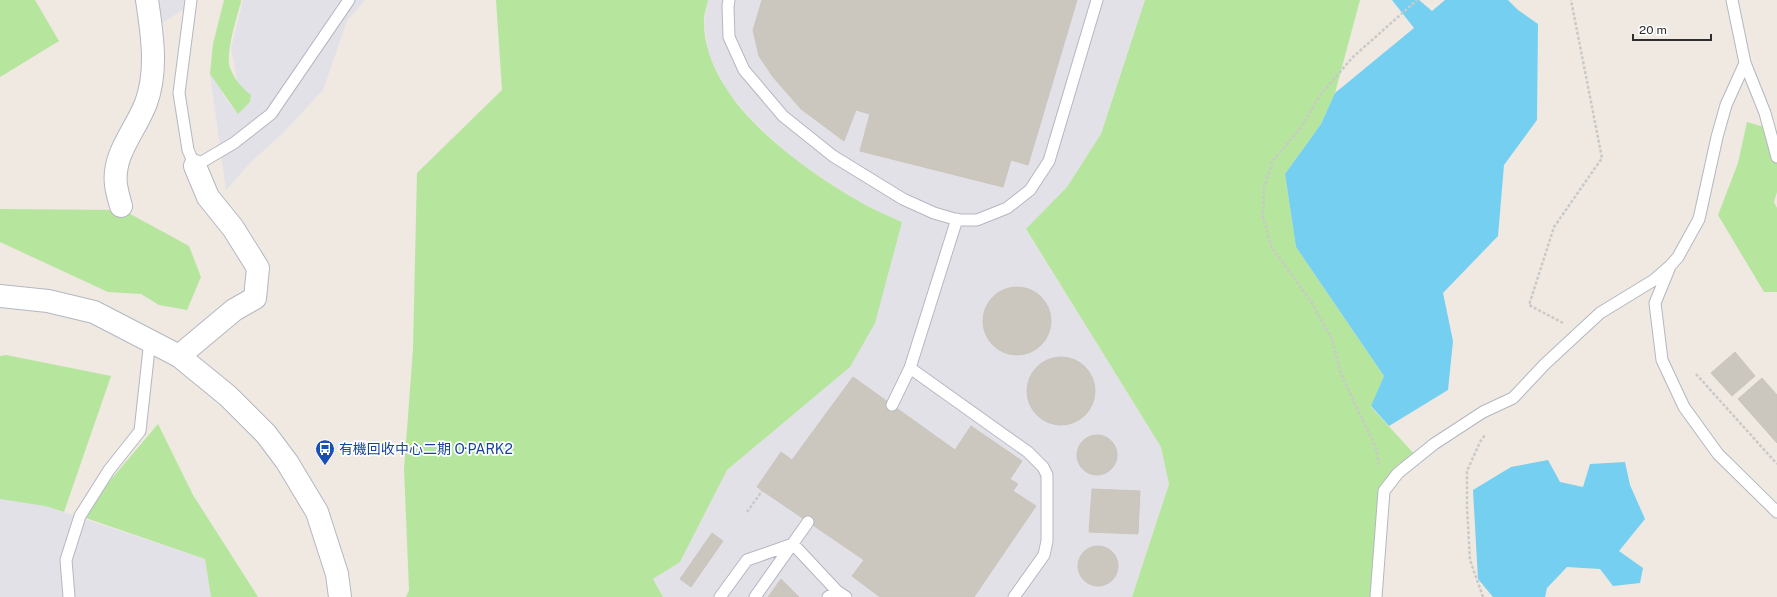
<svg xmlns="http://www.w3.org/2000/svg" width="1777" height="597" font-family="'Public Sans','Noto Sans SC',sans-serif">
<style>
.industrial{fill:#e3e1e8}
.green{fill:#b6e59e}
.water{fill:#75cff0}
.building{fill:#cbc7bf;stroke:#cbc5ba}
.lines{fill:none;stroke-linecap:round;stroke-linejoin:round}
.service-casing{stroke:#b4b7c1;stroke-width:13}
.minor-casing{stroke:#b4b7c1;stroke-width:24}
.tertiary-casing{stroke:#b4b7c1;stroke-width:24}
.path{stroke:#c9c9c9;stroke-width:2.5;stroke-dasharray:3 2;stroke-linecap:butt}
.service{stroke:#fff;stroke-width:11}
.minor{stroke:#fff;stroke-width:22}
.tertiary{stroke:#fff;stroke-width:22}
.labels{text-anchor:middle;stroke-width:3.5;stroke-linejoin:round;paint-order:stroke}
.transit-label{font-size:14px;fill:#164399;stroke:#fff;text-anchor:start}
</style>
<rect width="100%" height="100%" fill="#efe9e1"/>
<path class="industrial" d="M158,0H199L162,23Z
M243,0H365L347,21L323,90L283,133L252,161L226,190L210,74L221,88L223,95L238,114L250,102L251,95L238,84L231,48Z
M708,0H1145L1101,134L1067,187L1026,230L1161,447L1169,484L1132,597H663L653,579L680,562L727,470L850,367L902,223L856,200L792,158L754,122L726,90L709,55L704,23Z
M0,495L45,506L205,559L211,597H0Z"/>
<path class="green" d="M0,0H35L59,41L0,77Z
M224,0H241V2C237,16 225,55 230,68C235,80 241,87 251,95L250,102L238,114C228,101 220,87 210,74L213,44Z
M496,0H708C707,7 703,16 704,24C706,100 796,164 855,199C870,208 886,215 902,222L875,323L850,367L727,470L680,562L653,579L663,597H406L409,590L404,469L413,349L417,173L502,90Z
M1145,0H1360L1335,93L1321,124L1285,174L1296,247L1384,376L1371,407L1417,457L1384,491L1371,597H1132L1169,484L1161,447L1026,229L1067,187L1101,134Z
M1747,122L1777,131V192L1774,202L1777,208V292H1764L1718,215L1738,163Z
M0,209L123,210L189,246L201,277L187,310L159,305L141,294L108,292L0,242Z
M6,355L111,376L64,512L45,506L0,499V356Z
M158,424L193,495L258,597H211L205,559L80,516Z"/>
<path class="water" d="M1392,0H1419L1432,11L1445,0H1508L1518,10L1538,24L1537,120L1504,165L1498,236L1443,293L1453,341L1448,390L1389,426L1371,406L1384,376L1296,247L1285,174L1321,124L1335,93L1414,28Z
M1548,460L1560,482L1583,487L1590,464L1625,462L1630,485L1645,519L1619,551L1643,568L1640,583L1613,586L1600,569L1567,567L1547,588L1545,597H1493L1478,579L1473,490L1511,467Z"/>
<path class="building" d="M762,0H1077L1028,165L1011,160L1003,187L860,151L870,114L856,110L844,141L801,109L773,77L759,56L753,30Z
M983 321a34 34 0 1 1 68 0a34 34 0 1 1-68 0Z
M1735,352L1755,376L1732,396L1711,373Z
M1027 391a34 34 0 1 1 68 0a34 34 0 1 1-68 0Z
M853,377L955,450L971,426L1022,461L1010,479L1018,484L1013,491L1036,506L974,597H880L852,576L864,560L757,487L781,452L792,460Z
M1762,378L1777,395V443L1738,399Z
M1077 455a20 20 0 1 1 40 0a20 20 0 1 1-40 0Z
M1092,489L1140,491L1138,534L1089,532Z
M712,533L723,541L691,587L680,579Z
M1078 566a20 20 0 1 1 40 0a20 20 0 1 1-40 0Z
M781,579L799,597H768Z"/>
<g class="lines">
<defs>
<path id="service" d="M191,0L179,93L188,150L195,166L234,143L271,114L349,0
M729,0L728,6L729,37L744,70L783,116L833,156L903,199L934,213L958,220H977L1007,208L1030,190L1049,161L1097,0
M1732,0L1745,63L1765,113L1777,157
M1669,269L1655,303L1662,360L1684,407L1718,454L1777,512
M910,368L1028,452L1043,467L1047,475V541L1044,555L1014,597
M892,405L910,368L957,219
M69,597L66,560L80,516L109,470L140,431L150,340
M720,597L747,560L793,544L837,591L846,597
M755,597L808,522
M828,597L837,591
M1376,597L1384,491L1398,473L1434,444L1483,412L1513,398L1545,364L1600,313L1654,280L1670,266L1678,257L1699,219L1717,137L1726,105L1745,63"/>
<path id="minor" d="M121,206C119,199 117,192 116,185C112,154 136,130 146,103C158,71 152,33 147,0
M179,356L234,310L255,298L258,268L233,228L208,197L195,166"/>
<path id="tertiary" d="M0,296L48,301L94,312L179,356L228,396L266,434L287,462L317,512L337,574L340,597"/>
</defs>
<use href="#service" class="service-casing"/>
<use href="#minor" class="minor-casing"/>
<use href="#tertiary" class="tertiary-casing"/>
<path class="path" d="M1563,323L1529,305L1554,227L1602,158L1571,0
M1696,374L1777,464
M1379,465L1376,448L1341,374L1331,337L1310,300L1272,248L1263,217L1264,188L1273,160L1300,129L1320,95L1353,57L1417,0
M747,512L762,491
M1483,597L1470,560L1467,506V471L1480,442L1485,435"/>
<use href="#service" class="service"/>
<use href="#minor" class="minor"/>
<use href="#tertiary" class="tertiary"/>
</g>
<defs>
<symbol id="bus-pin" viewBox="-11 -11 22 30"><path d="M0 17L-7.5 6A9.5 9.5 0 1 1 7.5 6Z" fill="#1a4fb4" stroke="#fff"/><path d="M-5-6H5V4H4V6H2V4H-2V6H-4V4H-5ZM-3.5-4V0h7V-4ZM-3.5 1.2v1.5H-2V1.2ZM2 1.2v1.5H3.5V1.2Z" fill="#fff"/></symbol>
</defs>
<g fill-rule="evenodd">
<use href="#bus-pin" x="314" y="438" width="22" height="30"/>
</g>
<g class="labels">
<g class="transit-label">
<text x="339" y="454">有機回收中心二期 O·PARK2</text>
</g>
</g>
<path d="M1633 34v6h78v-6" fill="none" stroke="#2e2e2e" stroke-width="2"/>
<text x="1639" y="34" font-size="12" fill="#2e2e2e" stroke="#ffffff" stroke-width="3" paint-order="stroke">20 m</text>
</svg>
